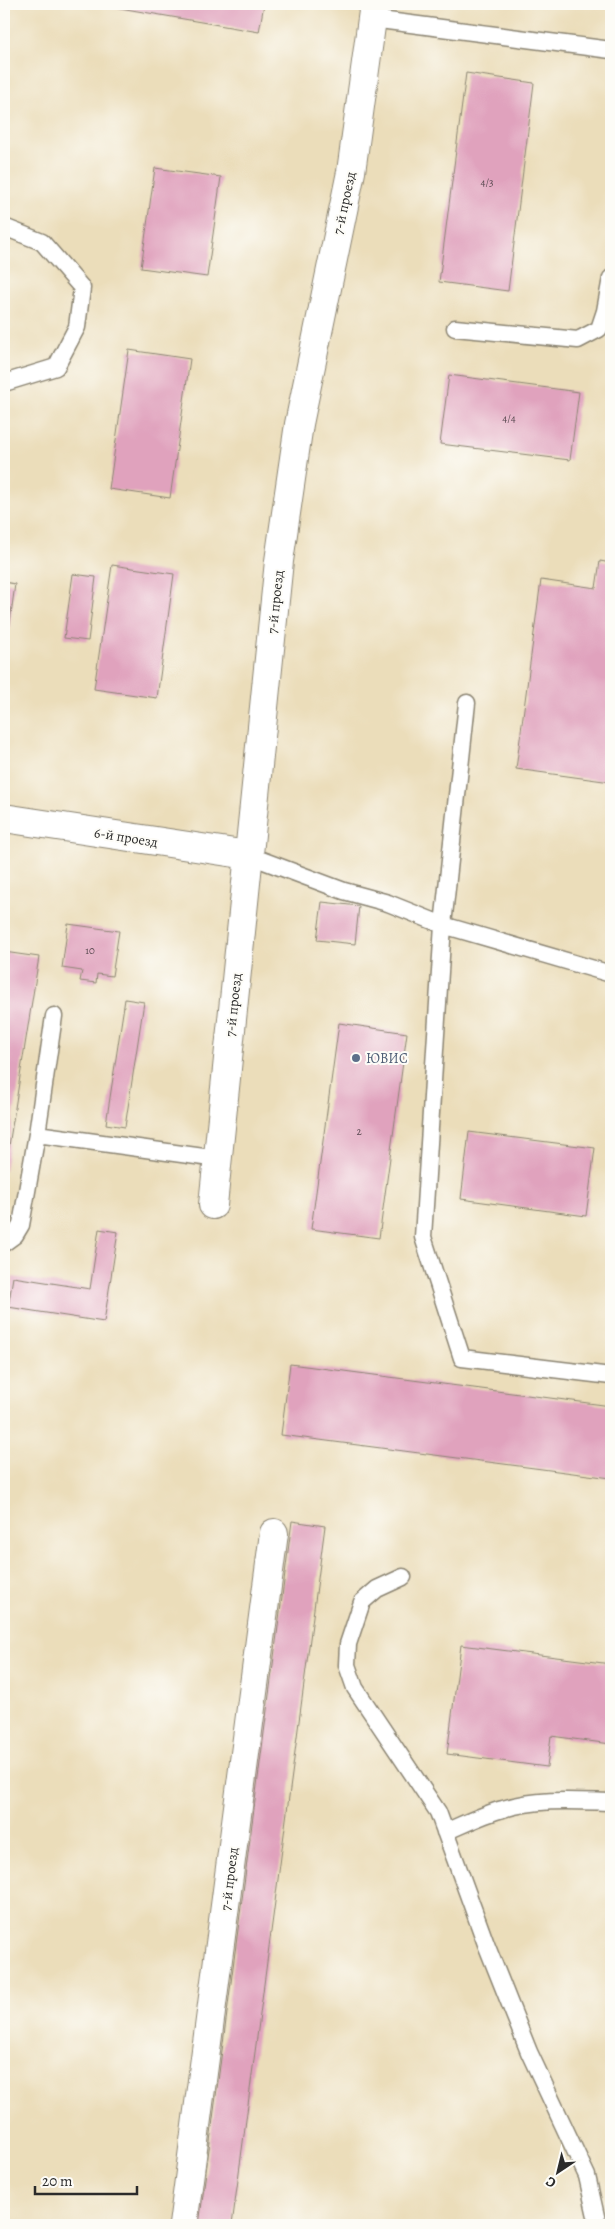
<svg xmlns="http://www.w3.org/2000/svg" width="615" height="2229" font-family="Alegreya,serif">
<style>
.building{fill:#e0a2bd}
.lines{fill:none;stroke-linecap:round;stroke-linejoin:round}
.lane-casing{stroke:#8b8472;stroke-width:19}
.street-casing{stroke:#8b8472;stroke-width:30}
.lane{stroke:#fff;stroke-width:16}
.street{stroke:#fff;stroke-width:28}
.service-dot{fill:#5c6f8a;stroke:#fdfcf7;stroke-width:2}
.labels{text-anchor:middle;stroke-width:4;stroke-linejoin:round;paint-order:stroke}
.number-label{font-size:11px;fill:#584950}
.street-label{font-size:14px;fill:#2b2b2b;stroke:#fdfcf7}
.service-label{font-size:14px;fill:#4e5e75;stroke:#fdfcf7;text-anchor:start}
</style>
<rect width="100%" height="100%" fill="#fdfcf7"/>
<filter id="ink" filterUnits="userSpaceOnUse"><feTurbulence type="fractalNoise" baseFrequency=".02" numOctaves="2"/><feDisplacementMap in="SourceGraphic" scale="10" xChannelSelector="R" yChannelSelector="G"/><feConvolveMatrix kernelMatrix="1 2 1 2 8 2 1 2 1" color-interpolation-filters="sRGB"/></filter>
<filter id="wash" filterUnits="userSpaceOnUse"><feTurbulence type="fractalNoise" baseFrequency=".0096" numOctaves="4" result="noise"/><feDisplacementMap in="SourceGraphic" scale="20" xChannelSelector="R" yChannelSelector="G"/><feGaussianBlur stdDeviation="1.12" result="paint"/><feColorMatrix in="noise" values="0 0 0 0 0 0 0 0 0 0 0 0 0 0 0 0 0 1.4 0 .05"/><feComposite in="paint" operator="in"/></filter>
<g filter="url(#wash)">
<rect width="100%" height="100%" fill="#ebddba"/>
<g id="blocks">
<path class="building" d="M97,4H264L259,32Z
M466,73L534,83L508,291L439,282Z
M155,168L221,177L207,277L141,268Z
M129,350L190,359L170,498L109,489Z
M449,375L579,392L570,460L440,444Z
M600,561L611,563V782L516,769L541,580L596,588Z
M112,565L174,574L157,698L94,689Z
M73,574L96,577L88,641L64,638Z
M4,582L15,584L5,660H4Z
M322,902L359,906L355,944L317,940Z
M68,924L119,931L112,976L97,974L96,983L80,981L82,971L62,968Z
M4,952L39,957L5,1171H4Z
M125,999L144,1002L125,1127L106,1124Z
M339,1023L407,1033L379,1238L311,1229Z
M469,1132L595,1148L586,1216L461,1199Z
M99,1229L118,1232L104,1322L8,1307L13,1277L90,1289Z
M290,1364L611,1406V1478L281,1435Z
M292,1521L325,1526L232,2225H199Z
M461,1645L611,1664V1744L551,1736L547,1767L447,1754Z"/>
</g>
</g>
<g filter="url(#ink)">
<use href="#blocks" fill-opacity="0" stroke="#8b8472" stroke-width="1"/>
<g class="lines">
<defs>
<path id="lane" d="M372,19L611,50
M4,227L42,242L82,288L77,327L56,367L4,383
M455,328L578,340L599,329L605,311L611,278
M467,703L443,925L423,1237L462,1358L611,1376
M248,855L344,891L388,903L443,925L611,974
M54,1016L37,1134L218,1159
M4,1243L15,1235L21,1225L37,1134
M403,1577L377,1589L362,1602L348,1644L347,1665L355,1688L438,1812L486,1944L529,2052L587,2176L598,2225
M445,1832C464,1824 484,1814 503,1809C539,1798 575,1801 611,1802"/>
<path id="street" d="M4,818L248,855
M213,1205L279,561L299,424L351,172L374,4
M183,2225L274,1533"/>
</defs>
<use href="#lane" class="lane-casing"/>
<use href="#street" class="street-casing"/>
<use href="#lane" class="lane"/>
<use href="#street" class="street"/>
</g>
</g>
<circle class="service-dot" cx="356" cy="1058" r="5"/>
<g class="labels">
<g class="number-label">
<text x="487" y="186">4/3</text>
<text x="509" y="422">4/4</text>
<text x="90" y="954">10</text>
<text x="359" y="1135">2</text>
</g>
<g class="street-label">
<text transform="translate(344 203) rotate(-78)" y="5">7-й проезд</text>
<text transform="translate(275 602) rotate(-84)" y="5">7-й проезд</text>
<text transform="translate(126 837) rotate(9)" y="5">6-й проезд</text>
<text transform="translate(233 1005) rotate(-84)" y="5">7-й проезд</text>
<text transform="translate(229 1879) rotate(-83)" y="5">7-й проезд</text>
</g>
<g class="service-label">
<text x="366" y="1063">ЮВИС</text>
</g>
</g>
<rect width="615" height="2229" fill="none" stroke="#fdfcf7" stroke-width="20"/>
<g transform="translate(558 2172) rotate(215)" stroke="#fdfcf7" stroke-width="4" paint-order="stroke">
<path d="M0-4L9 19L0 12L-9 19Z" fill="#2b2b2b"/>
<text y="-8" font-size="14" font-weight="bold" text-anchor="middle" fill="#2b2b2b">С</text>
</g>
<path d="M35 2186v8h102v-8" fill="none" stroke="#2b2b2b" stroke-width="2.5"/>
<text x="42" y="2186" font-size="15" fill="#2b2b2b" stroke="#fdfcf7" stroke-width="4" paint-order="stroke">20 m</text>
</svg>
